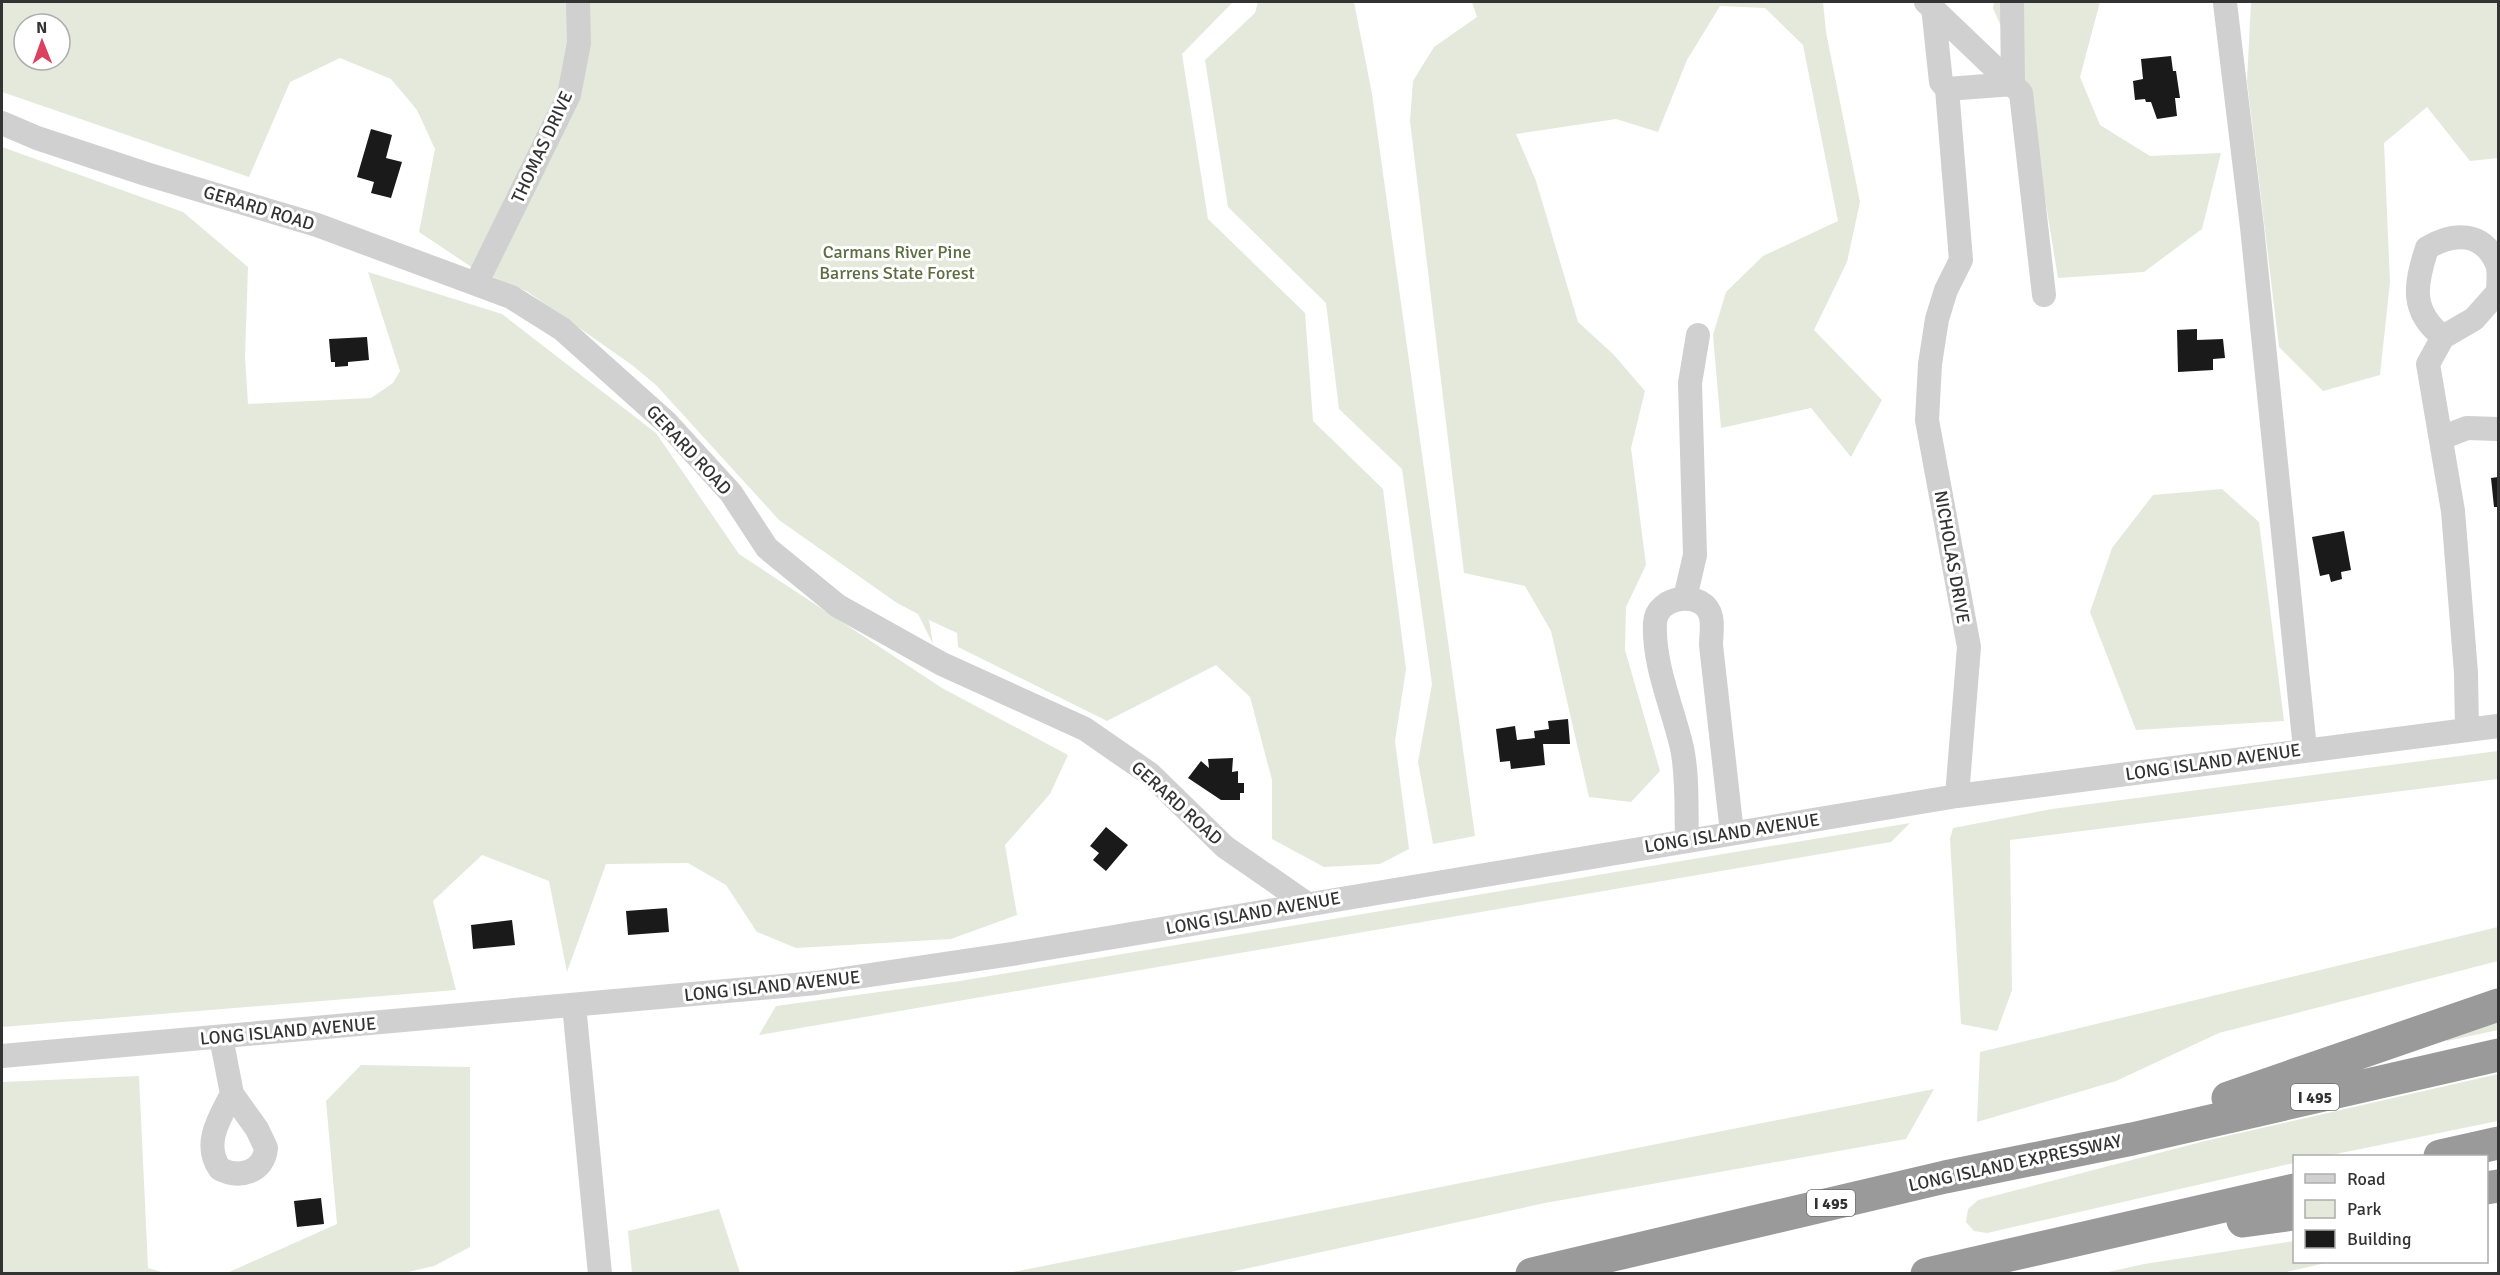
<svg xmlns="http://www.w3.org/2000/svg" width="2500" height="1275" font-family="Signika,sans-serif">
<style>
.green{fill:#e4e9dc;fill-rule:evenodd}
.building{fill:#1a1a1a}
.lines{fill:none;stroke-linecap:round;stroke-linejoin:round}
.minor{stroke:#d0d0d0;stroke-width:24}
.highway{stroke:#9a9a9a;stroke-width:33}
.labels{text-anchor:middle;stroke-width:6;stroke-linejoin:round;paint-order:stroke}
.shield{fill:#fff;stroke:#707070;stroke-width:1.5}
.shield-label{font-size:16px;font-weight:bold;fill:#333}
.street-label{font-size:18px;fill:#333;stroke:#fff}
.park-label{font-size:18px;fill:#5b6d41;stroke:#fff}
</style>
<rect width="100%" height="100%" fill="#fff"/>
<path class="green" d="M2,2H1233L1182,54L1208,219L1305,313L1313,421L1383,489L1406,669L1395,741L1409,849L1380,864L1324,867L1272,839V780L1250,697L1216,665L1107,721L958,647L957,633L929,620L933,644L918,614L897,603L779,520L656,385L632,365L528,292L473,268L419,232L435,149L417,110L391,79L340,58L290,82L249,177L2,92ZM24,24H60V60H24Z
M1258,2H1354L1372,94L1475,836L1433,844L1418,762L1432,684L1402,469L1339,409L1326,303L1228,207L1205,60L1255,13Z
M1472,2H1823L1826,32L1860,202L1847,262L1814,330L1882,400L1851,457L1811,408L1721,428L1713,335L1726,292L1763,256L1838,221L1803,45L1765,8L1720,6L1687,60L1658,132L1616,119L1516,134L1536,181L1578,322L1613,354L1645,391L1631,448L1646,565L1626,607L1625,650L1660,771L1631,802L1589,797L1551,631L1525,586L1464,573L1410,121L1413,81L1434,47L1477,17Z
M1994,2H2100L2080,77L2100,125L2150,156L2221,153L2202,229L2144,272L2058,278L2026,83L1993,8Z
M2251,2H2498V158L2470,161L2427,107L2384,143L2390,282L2380,375L2323,391L2279,347L2247,81Z
M2,147L183,212L248,267L245,357L248,404L371,398L393,383L400,371L368,272L502,314L656,433L739,554L942,688L1068,755L1050,794L1005,845L1017,915L951,939L796,948L757,932L726,885L688,863L606,864L567,972L549,881L482,855L433,901L456,990L2,1027Z
M2222,489L2259,522L2284,721L2136,730L2090,612L2112,548L2153,495Z
M2498,751V779L2010,840L2012,990L1997,1031L1961,1024L1950,839L1953,828L2052,809Z
M1910,823L1891,842L759,1035L776,1006L960,981Z
M2498,927V961L2219,1033L2116,1081L1977,1122L1980,1052Z
M2498,1016V1030L2447,1041L2446,1035Z
M361,1065L470,1067V1247L434,1266L404,1273H227L337,1224L326,1101Z
M2498,1074V1121L2326,1156H2294V1163L1987,1233L1974,1231L1966,1222L1968,1209L1978,1200L2205,1141Z
M139,1076L148,1268L165,1273H2V1082Z
M1934,1089L1906,1139L1545,1203L1226,1273H1008Z
M719,1209L740,1273H632L628,1231Z
M2294,1241V1262H2330L2282,1273H2104L2144,1264Z"/>
<path class="building" d="M2171,56L2173,71H2176L2180,98H2175L2177,116L2157,119L2151,102H2146L2145,99L2135,100L2133,81L2143,79L2141,59Z
M371,129L392,135L386,158L402,162L391,198L371,193L374,182L357,177Z
M2197,329V340L2223,339L2225,358L2213,359V370L2178,372L2177,330Z
M367,337L369,360L348,362V366L335,367V362H331L329,339Z
M2498,477V507H2494L2491,478Z
M2344,531L2351,570L2341,572L2342,579L2331,582L2329,574L2320,576L2312,537Z
M1568,719L1570,744H1543L1545,765L1511,769L1510,761L1500,762L1496,729L1515,726L1517,740L1535,738L1534,731L1549,729L1548,721Z
M1233,758L1232,772L1238,771V783H1244V793H1240V800H1221L1188,778L1201,761L1209,768L1208,759Z
M1106,827L1128,845L1106,871L1093,860L1099,853L1090,846Z
M667,908L669,932L628,935L626,911Z
M512,920L515,945L473,949L471,925Z
M321,1198L324,1224L297,1227L294,1201Z"/>
<g class="lines">
<path class="minor" d="M1926,2L2021,93L2044,295
M2012,2L2013,84
M2225,3L2252,227L2305,749
M1933,7L1941,82L1947,89
M2,123L37,138L146,174L317,225L511,297L562,329L667,423L731,493L767,548L838,606L942,664L1085,729L1150,774L1225,847L1306,903
M476,284L569,95L579,43L578,2
M2443,337C2410,311 2415,285 2427,248C2453,232 2483,231 2497,264C2500,272 2498,284 2498,292L2474,319L2443,337L2428,364L2453,511L2466,673L2467,730
M2441,438L2467,428L2498,429
M1685,598L1695,555L1690,383L1698,335
M1957,796L1969,647L1927,420L1930,364L1937,319L1946,290L1961,260L1947,89L2013,84
M1687,840C1686,810 1688,777 1682,748C1673,708 1653,665 1655,623C1656,595 1705,589 1711,617C1713,626 1711,636 1711,645L1732,833
M574,1005L600,1274
M221,1037L232,1094L257,1129L266,1148C264,1172 240,1179 220,1169C202,1144 220,1117 232,1094
M2,1056L816,983L1018,953L1957,796L2498,726"/>
<path class="highway" d="M2228,1098L2498,1005
M2440,1156L2498,1143
M2486,1188L2498,1186
M2243,1221L2294,1214
M1532,1274L1945,1177L2132,1139L2498,1055
M1927,1274L2294,1190"/>
</g>
<g class="labels">
<g class="shield">
<rect x="2291" y="1084" width="48" height="26" rx="4.5"/>
<rect x="1807" y="1190" width="48" height="26" rx="4.5"/>
</g>
<g class="shield-label">
<text x="2315" y="1103">I 495</text>
<text x="1831" y="1209">I 495</text>
</g>
<g class="street-label">
<text transform="translate(542 147) rotate(-65)" y="6">THOMAS DRIVE</text>
<text transform="translate(259 208) rotate(17)" y="6">GERARD ROAD</text>
<text transform="translate(689 450) rotate(47)" y="6">GERARD ROAD</text>
<text transform="translate(1952 557) rotate(80)" y="6">NICHOLAS DRIVE</text>
<text transform="translate(2213 762) rotate(-8)" y="6">LONG ISLAND AVENUE</text>
<text transform="translate(1177 803) rotate(42)" y="6">GERARD ROAD</text>
<text transform="translate(1732 833) rotate(-9)" y="6">LONG ISLAND AVENUE</text>
<text transform="translate(1253 913) rotate(-10)" y="6">LONG ISLAND AVENUE</text>
<text transform="translate(772 986) rotate(-6)" y="6">LONG ISLAND AVENUE</text>
<text transform="translate(288 1031) rotate(-5)" y="6">LONG ISLAND AVENUE</text>
<text transform="translate(2015 1163) rotate(-12)" y="6">LONG ISLAND EXPRESSWAY</text>
</g>
<g class="park-label">
<text x="897" y="258">Carmans River Pine<tspan x="897" dy="21">Barrens State Forest</tspan></text>
</g>
</g>
<rect width="2500" height="1275" fill="none" stroke="#333333" stroke-width="6"/>
<rect x="2293" y="1155" width="195" height="108" fill="#ffffff" stroke="#adadad" stroke-width="1.5"/>
<rect x="2305" y="1174" width="30" height="9" fill="#d0d0d0" stroke="#adadad" stroke-width="1.5"/>
<text x="2347" y="1185" font-size="18" fill="#333333">Road</text>
<rect x="2305" y="1200" width="30" height="18" fill="#e4e9dc" stroke="#adadad" stroke-width="1.5"/>
<text x="2347" y="1215" font-size="18" fill="#333333">Park</text>
<rect x="2305" y="1230" width="30" height="18" fill="#1a1a1a" stroke="#adadad" stroke-width="1.5"/>
<text x="2347" y="1245" font-size="18" fill="#333333">Building</text>
<g transform="translate(42 42) rotate(359)"><circle r="28" fill="#ffffff" stroke="#adadad" stroke-width="1.5"/>
<path d="M0-4.5L10 22L0 15L-10 22Z" fill="#dd4160"/>
<text y="-9" font-size="16" font-weight="bold" text-anchor="middle" fill="#333333">N</text>
</g>
</svg>
